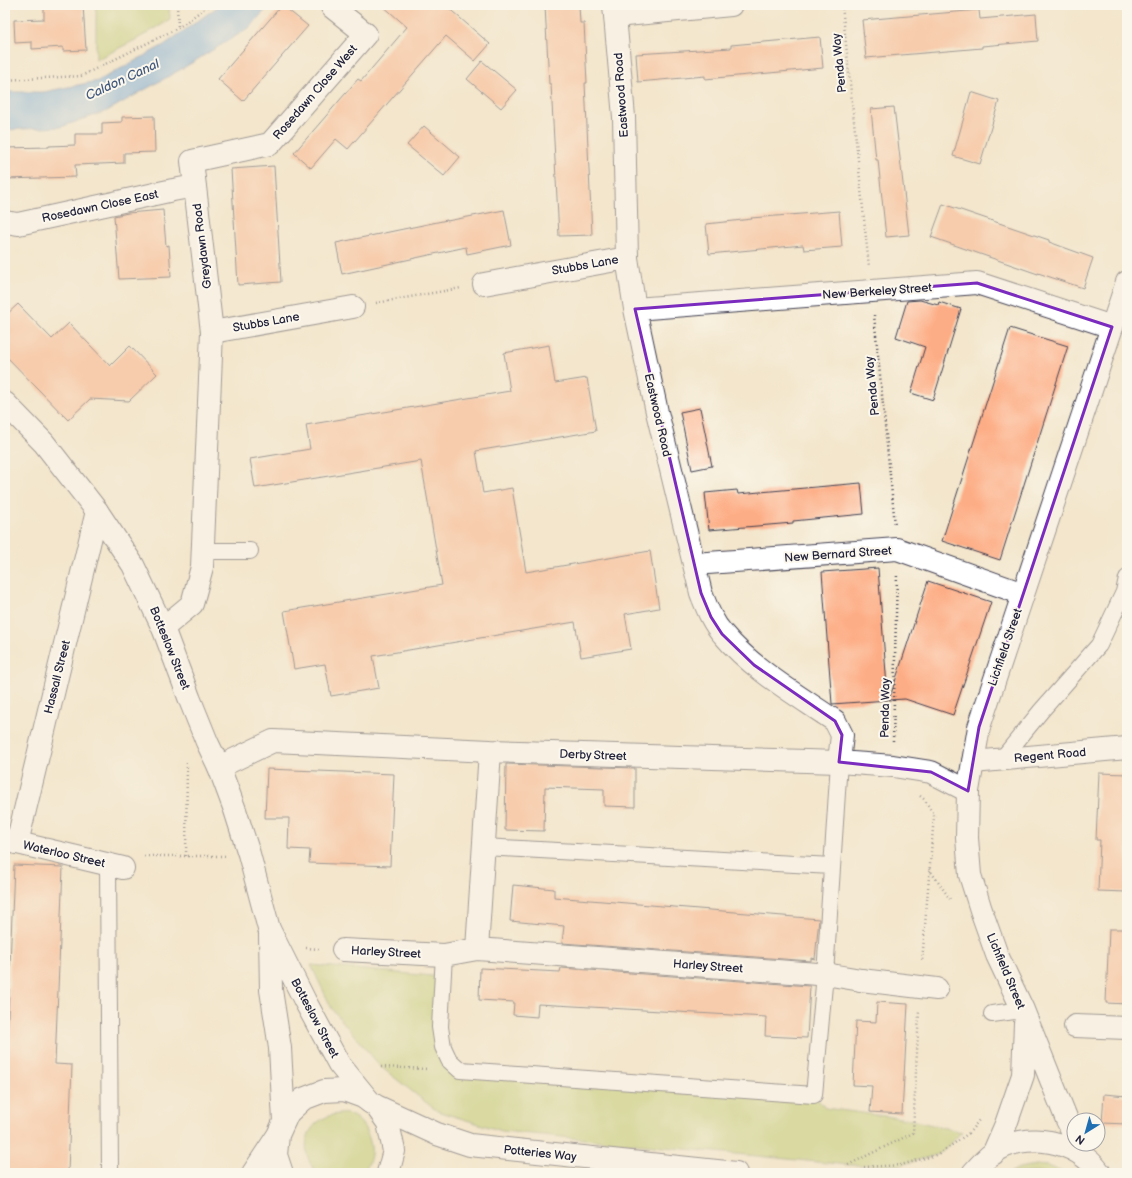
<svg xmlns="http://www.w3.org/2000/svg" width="1132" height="1178" font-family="'Balsamiq Sans',sans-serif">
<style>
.green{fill:#baca6d;stroke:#6e7654}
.water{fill:#70a8df;stroke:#49658d}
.building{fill:#fdad85}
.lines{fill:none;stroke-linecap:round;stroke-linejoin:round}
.service-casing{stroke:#413f51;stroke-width:18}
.pedestrian-casing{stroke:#413f51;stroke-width:24}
.minor-casing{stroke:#413f51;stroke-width:24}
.tertiary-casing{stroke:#413f51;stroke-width:24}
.trunk-casing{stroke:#413f51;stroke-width:24}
.path{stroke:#413f51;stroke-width:2.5;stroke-dasharray:1 3;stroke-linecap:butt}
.service{stroke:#fff;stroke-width:16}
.pedestrian{stroke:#fff;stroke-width:22}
.minor{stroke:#fff;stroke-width:22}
.tertiary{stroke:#fff;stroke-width:22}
.trunk{stroke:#fff;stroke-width:22}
.marked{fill:none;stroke:#7b2cbf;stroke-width:3;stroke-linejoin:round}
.labels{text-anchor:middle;stroke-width:4;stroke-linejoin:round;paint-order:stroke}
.street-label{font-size:12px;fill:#22223b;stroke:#fbf7ec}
.water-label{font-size:13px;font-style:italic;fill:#41587d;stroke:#fbf7ec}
</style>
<rect width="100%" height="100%" fill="#fbf7ec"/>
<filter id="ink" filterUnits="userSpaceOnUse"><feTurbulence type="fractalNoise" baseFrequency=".025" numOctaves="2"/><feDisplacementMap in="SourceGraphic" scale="8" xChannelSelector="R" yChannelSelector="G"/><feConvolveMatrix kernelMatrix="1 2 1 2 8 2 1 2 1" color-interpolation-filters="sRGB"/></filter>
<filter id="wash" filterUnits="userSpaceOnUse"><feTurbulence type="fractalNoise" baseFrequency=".012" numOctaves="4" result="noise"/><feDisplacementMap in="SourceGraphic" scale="16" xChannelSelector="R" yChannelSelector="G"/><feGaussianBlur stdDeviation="0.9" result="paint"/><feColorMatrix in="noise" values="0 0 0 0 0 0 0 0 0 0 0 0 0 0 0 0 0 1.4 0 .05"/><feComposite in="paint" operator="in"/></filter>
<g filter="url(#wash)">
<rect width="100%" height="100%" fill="#f3e6cc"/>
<path class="green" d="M96,5H169L170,20L137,39L96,60Z
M311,965L443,977L440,1027L460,1070L814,1095L825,1108L907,1119L962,1132L939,1154L901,1165H848L502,1131L437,1111L381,1067L332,1009Z
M338,1114C341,1114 344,1113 347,1114C355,1116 360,1121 364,1127C373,1143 375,1159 362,1173H318C314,1170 313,1167 310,1163C299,1139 313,1117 338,1114Z
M1036,1165L1047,1166L1065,1173H1009L1019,1168Z"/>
<path class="water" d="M220,5H270L249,28L185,67L107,111L61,127L5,130V92H44L98,81L164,45Z"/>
<g id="blocks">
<path class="building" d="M44,5H83L86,50L63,51V47L32,49V42L15,43L14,20L44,19Z
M282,5L308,26L243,101L218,79Z
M382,5H445L490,44L475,61L446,36L348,149L336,139L311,168L294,153L358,79L361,81L407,27Z
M545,5H579L580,23H584L587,83H585L592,235L559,236L551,84H549Z
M979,10L980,19L1036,14L1038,41L982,46V48L866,58L862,20Z
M820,37L823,68L705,79V76L638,82L636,54L731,48V45Z
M482,61L517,90L501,108L467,79Z
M971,92L999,101L980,164L953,156Z
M894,107L909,235L886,237L878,160H876L871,109Z
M154,116L155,152L124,153V163L75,165L76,177L5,179V148L49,147V146L75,145V134H102V123L122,122V117Z
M424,126L460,157L444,176L407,145Z
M274,166L281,282L238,285L231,169Z
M943,204L1049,240V242L1093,258L1083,288L1038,273V274L931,237Z
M163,210L166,246L169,245L171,277L119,279L114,216L128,213Z
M504,210L511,245L467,254L466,247L342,274L336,243L447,220V221Z
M839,211L842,247L804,250L803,245L709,254L706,224L752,219L751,218Z
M920,300L938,305L939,302L961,309L933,400L911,393L925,347L896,337L907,301Z
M18,304L52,339L69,323L110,366L130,346L157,374L129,401L90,399L68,420L5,355V316Z
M1010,328L1068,346L1000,560L942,541Z
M549,345L555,383L587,378L596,431L476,451L483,493L512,488L526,572L650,551L659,608L625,614L631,649L581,657L575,622L373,656L379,688L331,696L325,664L294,669L284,611L442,585L421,461L255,488L250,459L310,449L306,425L510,391L504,353Z
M700,408L712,466L692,470L680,412Z
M861,483L864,514L793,521V523L709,530L705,493L737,490L738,494Z
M878,568L888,700L832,704L822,572Z
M928,581L991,602L953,715L905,699L889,700Z
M506,764L635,768V807L604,806V789L545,787L544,831L505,830Z
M267,769L394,774L390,866L309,863L310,850L288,849L289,818H265Z
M1099,773L1127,774V892L1098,891L1100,840H1096Z
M14,865L63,867L55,1064L72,1065L68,1173H5V1091Z
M513,885L554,889V897L819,919L815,959L811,958V961L562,943L564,926L510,921Z
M1109,929H1127V1004L1106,1003Z
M480,968L560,972L561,968L810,986L807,1038L765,1036L766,1017L538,1004L537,1017L513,1015L514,1002L479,1000Z
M877,1002L908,1004L902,1114L870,1112L872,1086L853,1085L856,1021L876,1022Z
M1104,1094L1127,1096V1124L1102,1123Z"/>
</g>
</g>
<g filter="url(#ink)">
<use href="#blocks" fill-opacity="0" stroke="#413f51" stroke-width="1"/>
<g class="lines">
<defs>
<path id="service" d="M203,551H250
M1002,759L1041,711L1099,645L1124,592L1127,578
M484,847L832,866
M108,864L110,1173
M444,955L440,1027L443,1047L449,1060L460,1070L814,1095L825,974L839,762
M992,1014L1023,1010"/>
<path id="pedestrian" d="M17,843L97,511
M831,975L861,980"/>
<path id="minor" d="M614,5L624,117L627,258L635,309L657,412L701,593C707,608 712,622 723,634C753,670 797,695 835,721L842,735L839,762
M615,16L731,5
M5,222L18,224L173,190L195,186
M484,284L627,258
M635,309L977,283L1112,327
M212,332L192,161L270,144L366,34L332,7
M694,564L897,549L1023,594
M163,628L192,604L202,567L212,332L353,307
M219,767L273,741L490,751L839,762L893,766L931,772L968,791
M5,840L123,868
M477,949L490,751
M343,950L444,955L477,949L831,975
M861,980L937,989
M1075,1026L1127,1028"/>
<path id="tertiary" d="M5,403L44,443L97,511L133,565L163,628L190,700L207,742L219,767L235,810L249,854L269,929L305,1001L339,1064L370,1102
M973,762L1127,748
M270,935L271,990L280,1048L284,1121"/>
<path id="trunk" d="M376,1106L437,1134L470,1145L736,1173
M1074,1134L1067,1120L1023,1010L997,955L981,910L970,875L967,838L968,791L979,727L1127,282
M993,1154L1006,1124L1023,1075L1025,1023
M253,1173L278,1135
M282,1173L276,1155L278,1135L288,1113L303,1099L324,1091L344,1090L363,1097L370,1102L376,1106L388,1123L394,1151L388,1173
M973,1173C979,1166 985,1159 993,1153C1027,1130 1076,1140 1100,1173"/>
</defs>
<use href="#service" class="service-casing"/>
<use href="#pedestrian" class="pedestrian-casing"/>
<use href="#minor" class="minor-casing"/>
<use href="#tertiary" class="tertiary-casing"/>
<use href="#trunk" class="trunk-casing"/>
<path class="path" d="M177,5L178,27
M842,5L869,267
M5,80L81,76L178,28L209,5
M376,303L461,288
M874,315L895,525
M893,741L897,574
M920,796L925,800L934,816L922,962
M144,856H225
M186,856L187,760
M929,869L950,899
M306,948L319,949
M381,1067L428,1069
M848,1165L913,1133L919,1011
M864,1167L901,1165L939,1154L969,1133L979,1120"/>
<use href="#service" class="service"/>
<use href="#pedestrian" class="pedestrian"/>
<use href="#minor" class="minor"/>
<use href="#tertiary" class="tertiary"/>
<use href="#trunk" class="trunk"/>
</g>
</g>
<path d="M0 0H1132V1178H0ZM977,283L1112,327L979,727L968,791L931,772L839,762L842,735L835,721L754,665L722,634L711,617L701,593L635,309Z" fill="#f3e6cc" fill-opacity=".55" fill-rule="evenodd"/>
<path class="marked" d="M977,283L1112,327L979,727L968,791L931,772L839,762L842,735L835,721L754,665L722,634L711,617L701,593L635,309Z"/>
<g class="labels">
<g class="street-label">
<text transform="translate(839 63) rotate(-96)" y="4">Penda Way</text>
<text transform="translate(315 92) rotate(-49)" y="4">Rosedawn Close West</text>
<text transform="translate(621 95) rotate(-94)" y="4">Eastwood Road</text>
<text transform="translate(100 206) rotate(-12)" y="4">Rosedawn Close East</text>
<text transform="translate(202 246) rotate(-97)" y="4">Greydawn Road</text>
<text transform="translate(585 265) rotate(-10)" y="4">Stubbs Lane</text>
<text transform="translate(877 291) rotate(-4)" y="4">New Berkeley Street</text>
<text transform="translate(266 322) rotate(-10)" y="4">Stubbs Lane</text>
<text transform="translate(872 386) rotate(-96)" y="4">Penda Way</text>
<text transform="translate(658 415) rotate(77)" y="4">Eastwood Road</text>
<text transform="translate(838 554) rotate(-4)" y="4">New Bernard Street</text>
<text transform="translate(1005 647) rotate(-71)" y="4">Lichfield Street</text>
<text transform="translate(170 648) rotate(68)" y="4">Botteslow Street</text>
<text transform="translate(57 677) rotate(-76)" y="4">Hassall Street</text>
<text transform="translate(885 708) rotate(-89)" y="4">Penda Way</text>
<text transform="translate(593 755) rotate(2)" y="4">Derby Street</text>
<text transform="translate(1050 755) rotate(-5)" y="4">Regent Road</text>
<text transform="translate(64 854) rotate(13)" y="4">Waterloo Street</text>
<text transform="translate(386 952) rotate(3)" y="4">Harley Street</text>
<text transform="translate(708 966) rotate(4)" y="4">Harley Street</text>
<text transform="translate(1006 971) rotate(67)" y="4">Lichfield Street</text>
<text transform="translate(315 1018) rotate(62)" y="4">Botteslow Street</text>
<text transform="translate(540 1153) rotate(6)" y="4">Potteries Way</text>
</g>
<g class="water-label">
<text transform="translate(122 79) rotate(-25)" y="5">Caldon Canal</text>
</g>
</g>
<rect width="1132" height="1178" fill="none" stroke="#fbf7ec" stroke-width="20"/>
<g transform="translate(1086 1132) rotate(217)"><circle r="19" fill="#fbf7ec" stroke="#a4a2a5"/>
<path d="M0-3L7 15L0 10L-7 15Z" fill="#1f6fb2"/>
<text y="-6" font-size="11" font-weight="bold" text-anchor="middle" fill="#22223b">N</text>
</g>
</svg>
